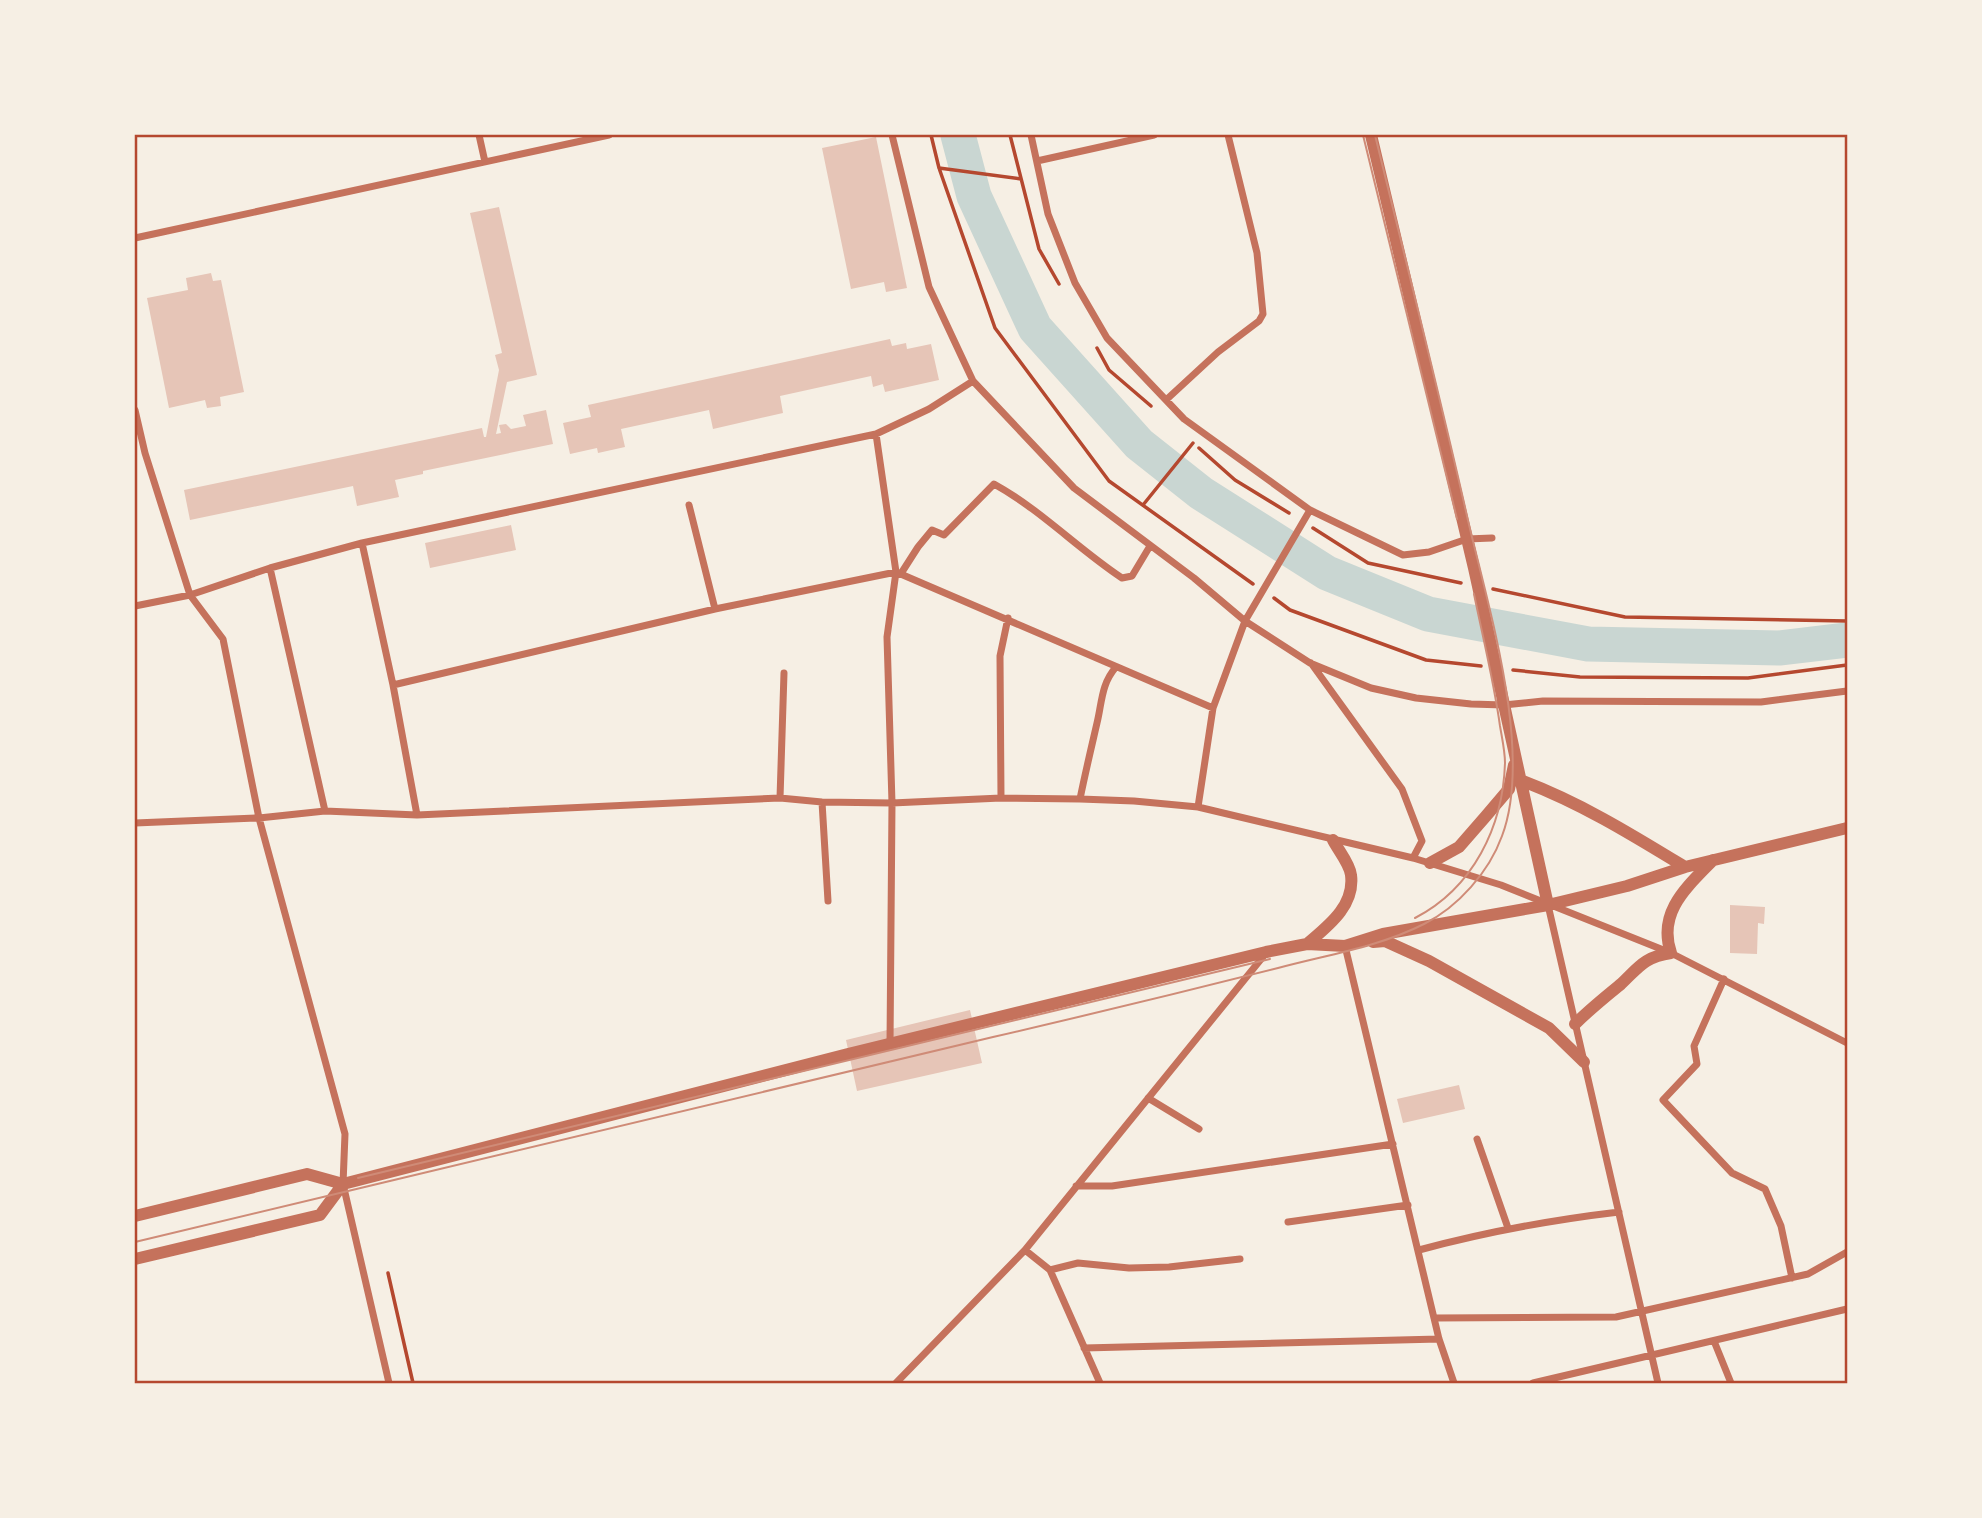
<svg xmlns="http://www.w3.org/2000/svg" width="1982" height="1518" font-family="'Public Sans',sans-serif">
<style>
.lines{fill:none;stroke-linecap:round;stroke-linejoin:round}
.river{stroke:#c9d6d2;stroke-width:35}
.building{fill:#e6c5b7}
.path{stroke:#b5482f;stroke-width:3.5}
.minor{stroke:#c5725c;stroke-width:7}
.tertiary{stroke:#c5725c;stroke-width:12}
.tram{stroke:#cf8b77;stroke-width:2}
.neatline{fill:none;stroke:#b5482f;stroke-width:2.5}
</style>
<rect width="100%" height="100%" fill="#f6efe4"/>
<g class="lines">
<path class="river" d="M958,135L974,196L1035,328L1139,444L1201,493L1327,573L1428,614L1588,644L1779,648L1847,640"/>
</g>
<path class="building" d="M876,137L907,288L886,292L884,282L851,289L822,148Z
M499,207L537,375L507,382L496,434L501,433L499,425L506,424L511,429L526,426L523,415L546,410L553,444L423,471V474L395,480L399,497L357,506L353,486L190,520L184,490L482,428L484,437H486L499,370L495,355L502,353L470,213Z
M211,273L213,281L221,280L244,392L220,397L221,406L207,408L205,400L169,408L147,298L188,290L186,278Z
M890,339L892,346L906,343L907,349L931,344L939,380L885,392L883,384L873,387L871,376L780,396L783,413L713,429L709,410L621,429L625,447L598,453L597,448L570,454L563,423L591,417L588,405Z
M511,525L516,550L430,568L425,543Z
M1730,905L1765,907L1764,924L1758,923L1757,954L1730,953Z
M970,1010L982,1063L857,1091L846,1040Z
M1459,1085L1465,1109L1403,1123L1397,1099Z"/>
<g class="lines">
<path class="path" d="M931,135L939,168L995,328L1109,481L1253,584
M1010,135L1039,249L1059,284
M939,168L1021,179
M1097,348L1109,370L1151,406
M1199,448L1235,480L1289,513
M1143,505L1193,443
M1313,528L1368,563L1461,583
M1493,589L1625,617L1847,621
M1274,598L1290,610L1426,660L1481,666
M1513,670L1580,677L1748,678L1847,665
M388,1273L413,1383"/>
<path class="minor" d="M479,135L485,162
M892,135L929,287L973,381L1074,488L1194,578L1245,621L1310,663L1371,688L1416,698L1471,704L1504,705L1543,701L1761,702L1847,691
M1031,135L1048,214L1075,283L1107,338L1184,419L1310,510L1403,555L1429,552L1467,539L1492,538
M1037,161L1154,135
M135,238L609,135
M1166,400L1218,352L1259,321L1263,314L1257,253L1228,135
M135,410L145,453L190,595L223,639L259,818L345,1134L343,1184L389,1383
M876,434L896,572L887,637L892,803L890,1044
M689,505L715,609
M362,543L393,685L417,815
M270,568L325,811
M902,572L918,547L932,530L944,535L994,484C1041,510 1078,549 1122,578L1132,576L1150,546
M135,606L190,595L270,568L362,543L876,434L929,409L973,381
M1311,663L1402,789L1422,841L1413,858
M393,685L715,609L896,572L1213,708
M780,798L784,673
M1001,798L1000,656L1008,618
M1080,799C1085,774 1091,749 1097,723C1102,703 1101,684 1116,667
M822,802L828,901
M1198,807L1213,708L1245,621L1310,510
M135,823L259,818L325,811L417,815L780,798L822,802L892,803L1001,798L1080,799L1134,801L1198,807L1413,858L1501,885L1671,953L1847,1043
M1548,905L1658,1383
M1345,946L1439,1339L1454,1383
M1724,979L1694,1046L1697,1064L1663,1100L1732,1173L1765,1189L1781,1226L1792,1278
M1148,1098L1199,1129
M1477,1139L1508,1228
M1076,1186H1112L1393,1144
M1288,1222L1408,1205
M1025,1250L1050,1270L1100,1383
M1419,1250C1486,1232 1551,1220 1619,1212
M1050,1270L1078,1263L1129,1268L1169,1267L1240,1259
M1434,1318L1616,1317L1808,1274L1847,1252
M1714,1341L1731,1383
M1084,1348L1439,1339
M896,1383L1025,1250L1266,953
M1533,1383L1847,1309"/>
<path class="tertiary" d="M1371,135L1474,568L1548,905
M1520,780C1579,802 1631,834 1685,867
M1430,863L1459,847L1486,816L1509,789L1514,765
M1373,942L1385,941L1429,961L1549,1028L1584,1062
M1307,944C1328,926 1355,906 1351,875C1350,864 1338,850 1333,840
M1575,1024C1590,1009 1605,997 1621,984C1639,967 1644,957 1671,953C1657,912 1687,887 1713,860
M135,1216L307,1174L343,1184L848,1054L1266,952L1307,944L1345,946L1383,934L1548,905L1627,886L1685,867L1847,828
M135,1259L320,1215L343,1184"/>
<path class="tram" d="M1363,135L1457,519
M1415,918C1473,888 1503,827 1505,763C1505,751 1502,738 1500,726C1494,682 1483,638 1474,594
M358,1178L1270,959
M135,1242C421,1174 706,1104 993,1037C1088,1015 1183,992 1278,968C1326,955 1379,947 1424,924C1458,907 1489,872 1502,836C1534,751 1487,604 1467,516C1438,388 1406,262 1375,135"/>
</g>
<rect width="1982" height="1518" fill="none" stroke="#f6efe4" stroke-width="273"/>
<rect x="136" y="136" width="1710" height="1246" class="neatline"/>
</svg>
